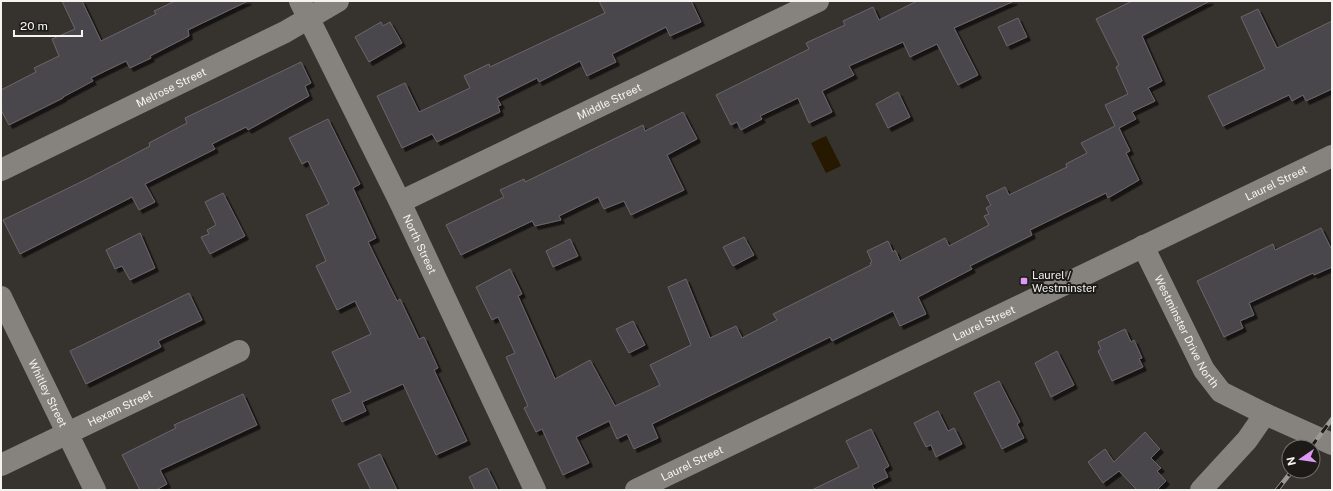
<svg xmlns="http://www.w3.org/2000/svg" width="1333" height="491" font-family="'Public Sans',sans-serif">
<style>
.water{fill:#271800}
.building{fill:#4a464b;stroke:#6a666b;filter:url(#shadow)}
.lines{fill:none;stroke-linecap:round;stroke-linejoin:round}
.minor{stroke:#86827d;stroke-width:22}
.rail-casing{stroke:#9a9894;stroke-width:4.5}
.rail{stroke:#1c1b18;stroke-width:3;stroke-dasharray:9;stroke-linecap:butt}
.poi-dot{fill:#dd99f3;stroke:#1c1b18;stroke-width:1.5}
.labels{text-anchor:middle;stroke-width:4;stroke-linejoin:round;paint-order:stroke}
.street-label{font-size:11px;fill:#f5f3f0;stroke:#1c1b18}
.poi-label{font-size:11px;fill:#f5f3f0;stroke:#1c1b18;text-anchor:start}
</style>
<defs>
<filter id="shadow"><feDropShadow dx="3.5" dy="3.5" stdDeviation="0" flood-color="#0009"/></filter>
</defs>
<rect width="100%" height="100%" fill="#36332e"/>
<path class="water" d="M826,136L841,166L826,173L811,143Z"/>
<path class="building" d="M62,1H82L101,41L156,14L154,11L175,1H248L188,30L189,36L150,56L151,58L130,68L126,61L91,78L93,81L63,97V98L9,125L1,110V90L36,72L34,68L59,56L52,39L75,29Z
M599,1H691L701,22L670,36L666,27L612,54L616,62L587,76L580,61L539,82L537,78L497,98L501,105L498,106L500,112L437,142L432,134L402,148L377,96L405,83L419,112L470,88L464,76L489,64L490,67L605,13Z
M917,1H1014L954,28L978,75L958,85L937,44L910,57L903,42L849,66L854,75L822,91L832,112L809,123L798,98L760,116L762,119L741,130L737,122L731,125L716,95L809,49L806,43L845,25L843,21L873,7L879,20Z
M1132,1H1210L1142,36L1162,81L1148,88L1155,101L1132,112L1136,119L1119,128L1130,151L1126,153L1139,180L1108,198L1106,193L1030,230L1032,235L970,266L972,269L918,297L926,314L900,326L893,311L832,341L830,337L652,424L658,438L634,449L627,434L617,439L609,421L576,437L589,463L563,475L542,429L536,432L524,408L528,406L506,357L515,353L498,317L492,320L476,287L510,269L522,294L518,296L555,379L590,360L615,406L660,385L650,365L691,345L668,287L686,279L710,338L736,326L742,338L777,320L773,314L871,265L870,263L872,262L867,251L888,241L893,252L895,250L900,261L945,238L949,246L989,225L984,216L989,214L986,208L991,205L986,196L1005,187L1009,195L1067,167L1066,164L1087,153L1081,143L1115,126L1105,105L1128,94L1116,67L1119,65L1096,19Z
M1258,9L1277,48L1332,21V89L1306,101L1303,95L1292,101L1289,95L1223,126L1208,96L1265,69L1241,17Z
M1018,18L1027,37L1007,46L998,27Z
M381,22L383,26L390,22L402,43L369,62L355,37Z
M301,62L311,83L305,86L309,96L248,130L246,127L212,144L215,149L145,184L155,202L139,210L132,197L20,254L3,220L89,178L150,146L149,143L187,123L185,118Z
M898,92L910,117L888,128L876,104Z
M683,112L697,139L667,155L684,190L631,215L624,201L604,209L598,197L559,216L561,220L535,226L532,221L461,255L446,225L504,197L500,190L524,179L525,182L643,125L645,131Z
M328,119L360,184L353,188L376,238L368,242L397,301L400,299L419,339L424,337L438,368L434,370L467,441L436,455L403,384L362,402L366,411L342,422L332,400L351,392L332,352L371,334L355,301L337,310L316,266L326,261L306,215L329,204L308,161L302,164L289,138Z
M223,193L245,236L210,254L201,237L209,234L207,230L216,225L205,202Z
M1321,228L1332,250V267L1314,275L1313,273L1249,303L1254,315L1240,321L1243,328L1224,337L1197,281L1273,244L1275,250Z
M140,233L155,268L130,280L122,266L115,269L106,250Z
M744,237L754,255L733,266L723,247Z
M570,239L578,256L553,267L546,251Z
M189,293L202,320L158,341L161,347L86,384L70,351Z
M633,321L645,345L629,353L616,329Z
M1125,329L1131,342L1134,340L1142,358L1139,359L1143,367L1112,381L1098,351L1101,349L1098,342Z
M1057,351L1074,385L1051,397L1035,363Z
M999,381L1020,422L1017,424L1024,438L1002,449L974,393Z
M243,394L257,425L160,470L167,484L156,490H140L122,455L176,428L174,425Z
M938,411L948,431L954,428L962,444L936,457L931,445L926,447L914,423Z
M871,429L889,466L884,469L888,477L872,485L875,490H812L859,467L846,441Z
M1145,432L1160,449L1151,458L1161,468L1157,471L1166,481L1157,490H1137L1119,471L1103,483L1088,462L1105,449L1114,462Z
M380,454L397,490H371L358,464Z
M487,468L498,490H475L469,477Z"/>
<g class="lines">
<g class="minor">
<path id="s1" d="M300,1L400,202L535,490"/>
<path id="s2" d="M1,170L285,32L338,1"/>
<path id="s3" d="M400,202L818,1"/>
<path id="s4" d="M1143,246L1204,370L1221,392L1265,414L1332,444"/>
<path id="s5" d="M1,297L95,490"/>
<path id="s6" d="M1,465L239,351"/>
<path id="s7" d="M636,490L1332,156"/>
<path d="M1201,490L1247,440L1265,414"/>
</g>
<defs>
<path id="rail" d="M1311,447L1332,419
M1277,490L1292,471"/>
</defs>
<use href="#rail" class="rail-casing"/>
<use href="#rail" class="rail"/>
</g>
<rect class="poi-dot" x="1020" y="277" width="8" height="8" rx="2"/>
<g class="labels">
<g class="street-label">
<text dy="4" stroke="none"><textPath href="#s2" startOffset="189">Melrose Street</textPath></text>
<text dy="4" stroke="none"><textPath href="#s3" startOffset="232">Middle Street</textPath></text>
<text dy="4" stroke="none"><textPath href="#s7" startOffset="710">Laurel Street</textPath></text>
<text dy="4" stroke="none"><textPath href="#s1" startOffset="271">North Street</textPath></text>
<text dy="4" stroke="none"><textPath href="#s7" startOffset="386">Laurel Street</textPath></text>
<text dy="4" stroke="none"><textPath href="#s4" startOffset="96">Westminster Drive North</textPath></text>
<text dy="4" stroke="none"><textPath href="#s5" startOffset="107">Whitley Street</textPath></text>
<text dy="4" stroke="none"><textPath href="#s6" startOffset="132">Hexam Street</textPath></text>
<text dy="4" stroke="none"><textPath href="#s7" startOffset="62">Laurel Street</textPath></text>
</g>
<g class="poi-label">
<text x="1032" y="279">Laurel /<tspan x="1032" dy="13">Westminster</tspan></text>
</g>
</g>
<rect width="1333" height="491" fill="none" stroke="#f5f3f0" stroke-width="4"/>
<g transform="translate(1301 459) rotate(257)"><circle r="19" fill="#1c1b18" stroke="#73716e"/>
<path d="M0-3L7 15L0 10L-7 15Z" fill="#dd99f3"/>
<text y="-6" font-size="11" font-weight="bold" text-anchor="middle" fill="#f5f3f0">N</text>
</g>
<path d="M14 30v6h68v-6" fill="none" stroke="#f5f3f0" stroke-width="2"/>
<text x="20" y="30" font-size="12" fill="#f5f3f0" stroke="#1c1b18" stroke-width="3" paint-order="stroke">20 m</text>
</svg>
